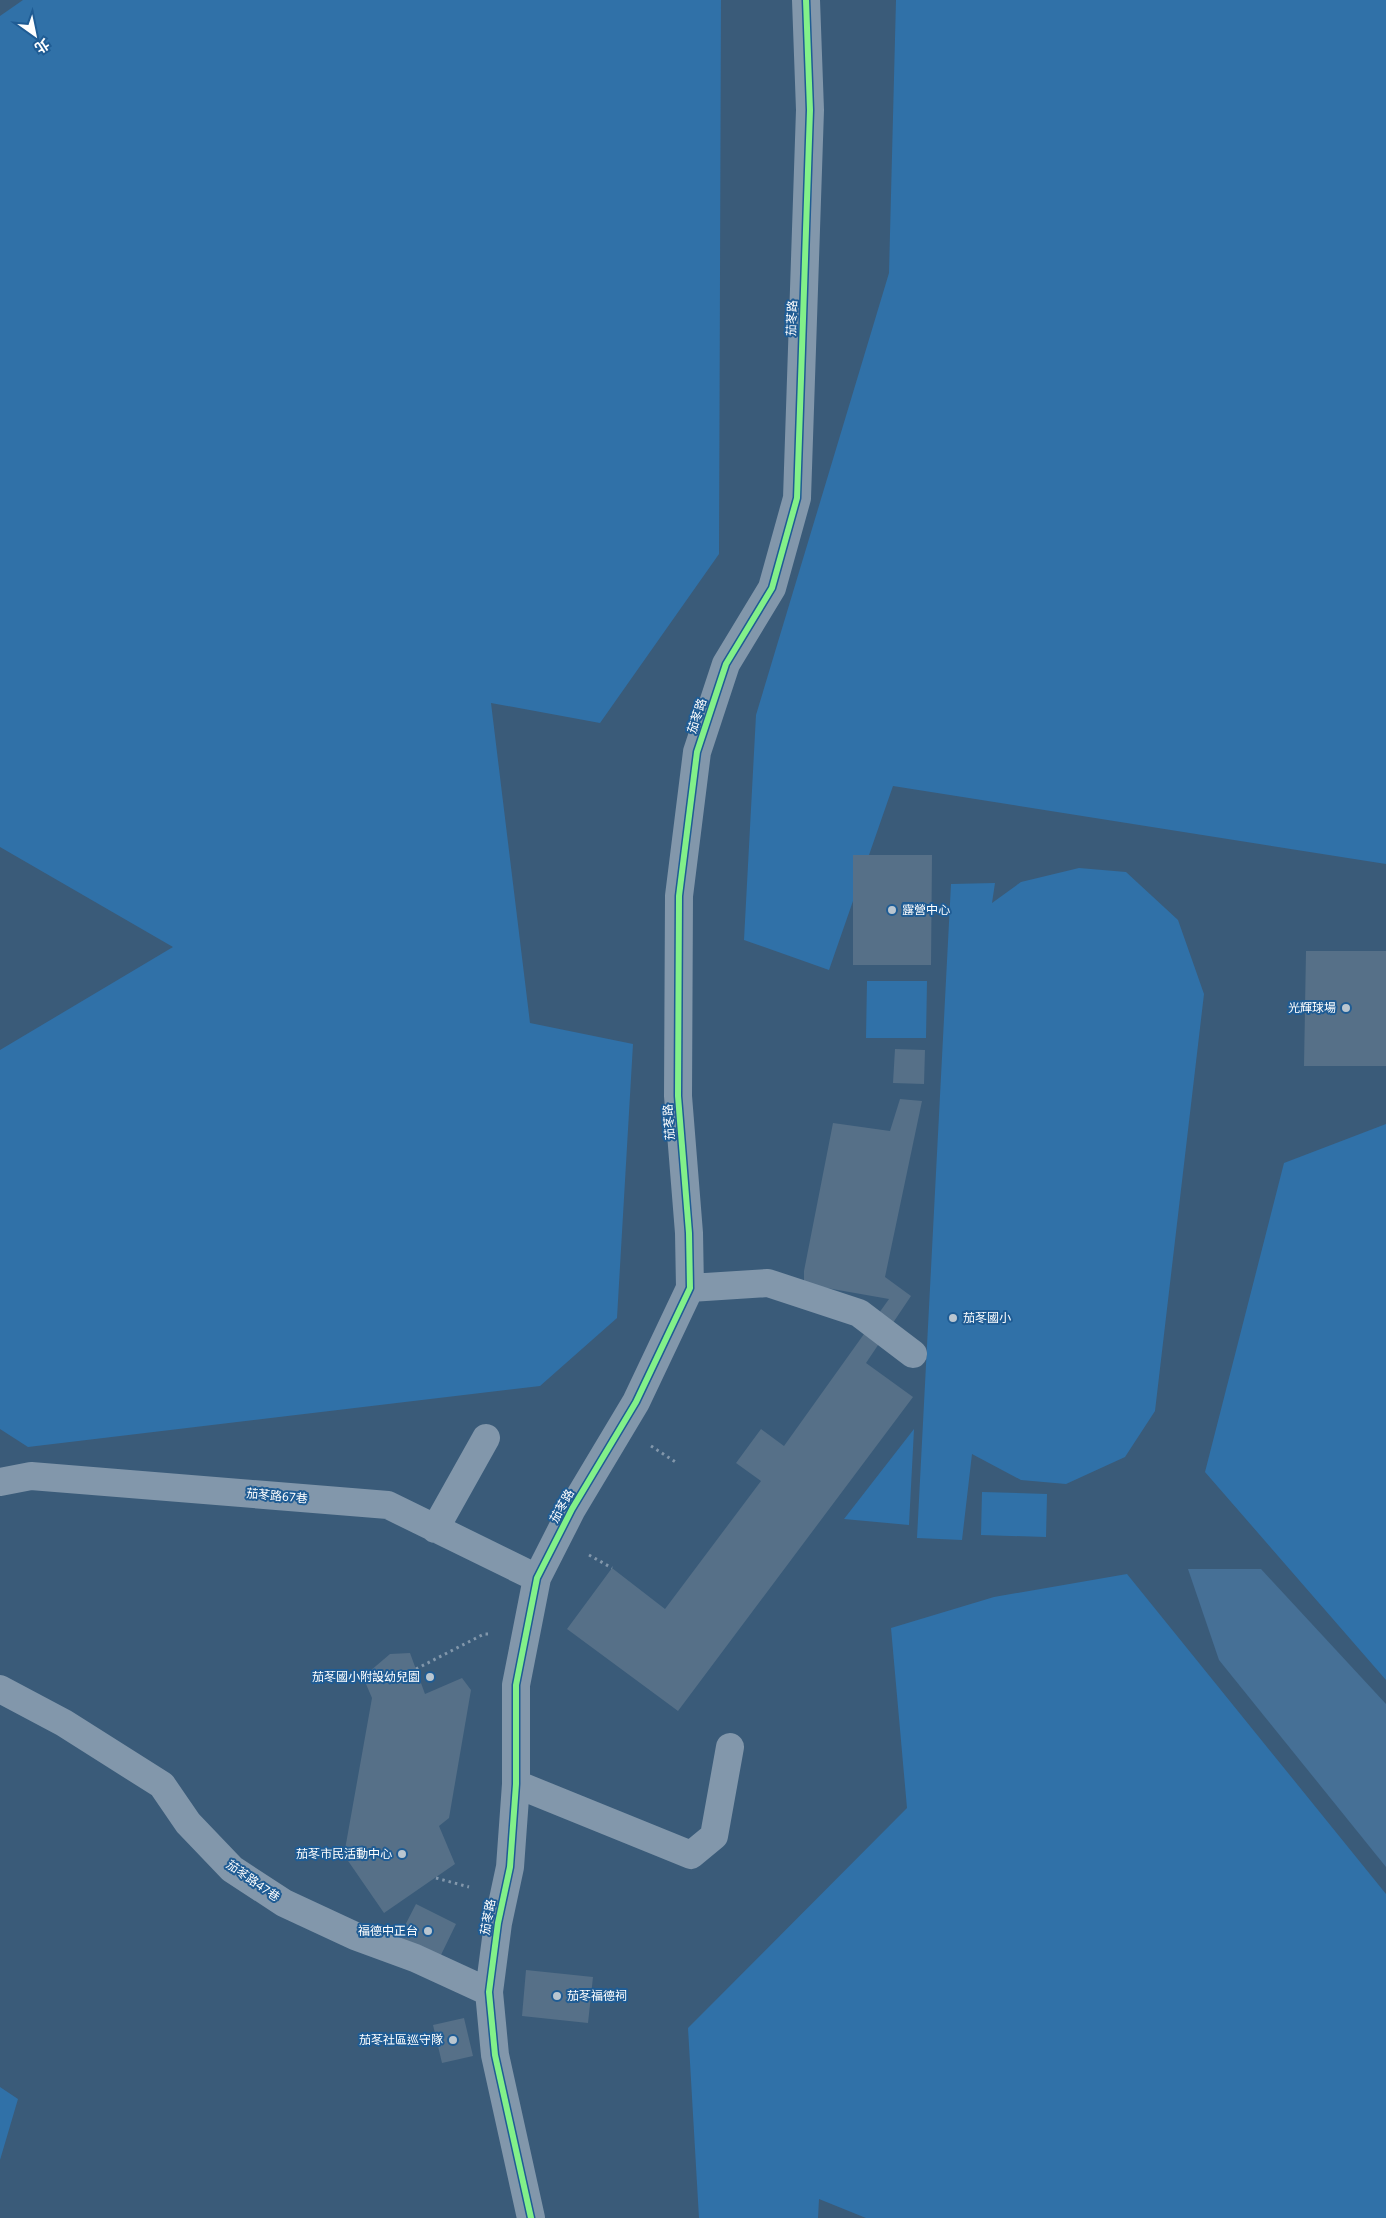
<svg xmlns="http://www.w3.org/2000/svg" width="1386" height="2218" font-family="'Noto Sans','Noto Sans TC',sans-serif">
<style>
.green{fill:#3071a8}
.water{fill:#467096}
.building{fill:#567088}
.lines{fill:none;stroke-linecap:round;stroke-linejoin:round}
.path{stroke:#8297ab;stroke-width:3;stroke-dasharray:2.5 4;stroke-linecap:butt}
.minor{stroke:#8297ab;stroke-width:28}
.cycleway-casing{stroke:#1f5c94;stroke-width:9}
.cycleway{stroke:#82f089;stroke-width:6}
.poi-dot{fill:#bac6d0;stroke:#1f5c94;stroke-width:2}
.labels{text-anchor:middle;stroke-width:4;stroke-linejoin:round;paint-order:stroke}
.street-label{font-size:12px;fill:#fff;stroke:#1f5c94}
.poi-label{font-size:12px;fill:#fff;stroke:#1f5c94;text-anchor:end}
</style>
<rect width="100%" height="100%" fill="#3a5b79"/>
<path class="green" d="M23,0H721L719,554L600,723L491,703L530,1023L633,1044L617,1318L540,1386L28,1447L0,1429V1050L173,947L0,847V16Z
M896,0H1386V864L893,786L829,970L744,940L756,715L889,273Z
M1079,868L1126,872L1178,920L1204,994L1155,1411L1125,1457L1066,1484L1021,1480L972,1454L962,1540L917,1538L951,884L995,883L992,903L1021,882Z
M867,981H927L926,1038H866Z
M1386,1124V1680L1205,1472L1284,1163Z
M914,1429L909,1525L844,1519Z
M982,1492L1047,1494L1046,1537L981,1535Z
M1127,1574L1386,1894V2218H866L819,2199L818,2218H699L688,2028L907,1808L891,1628L994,1597Z
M0,2087L18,2099L0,2160Z"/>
<path class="water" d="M1188,1569H1261L1386,1704V1867L1219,1660Z"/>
<path class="building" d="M853,855H932L931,965H853Z
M1306,951H1386V1066H1304Z
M895,1049L925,1050L924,1084L893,1083Z
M900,1099L922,1101L885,1277L911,1296L866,1363L913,1397L678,1711L567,1629L612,1568L665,1609L761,1481L736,1463L761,1429L784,1446L889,1299L804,1284V1271L833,1123L890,1131Z
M410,1653L425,1694L462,1678L471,1690L449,1818L439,1826L455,1864L384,1913L344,1855L372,1698L363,1677L390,1654Z
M416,1904L456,1924L440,1957L399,1937Z
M526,1970L593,1977L588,2023L522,2016Z
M464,2018L473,2056L442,2063L433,2025Z"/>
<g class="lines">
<path class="path" d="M651,1446L677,1463
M589,1555L612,1568
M416,1669L484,1634H490
M436,1878L469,1887"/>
<path class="minor" d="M690,1288L768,1283L859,1313L913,1354
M0,1482L31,1476L388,1505L537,1578
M435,1529L486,1438
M0,1689L64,1723L162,1785L188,1823L232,1869L284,1903L355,1936L415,1958L489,1992
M516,1784L691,1855L714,1836L730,1747
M531,2218L495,2055L489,1992L498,1923L510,1867L516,1784V1685L537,1578L572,1509L636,1402L690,1288L689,1233L678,1096L679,896L697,752L726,664L772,588L797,498L810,110L806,0"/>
<defs>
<path id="cycleway" d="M531,2218L495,2055L489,1992L498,1923L510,1867L516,1784V1685L537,1578L572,1509L636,1402L690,1288L689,1233L678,1096L679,896L697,752L726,664L772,588L797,498L810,110L806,0"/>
</defs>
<use href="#cycleway" class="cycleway-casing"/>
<use href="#cycleway" class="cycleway"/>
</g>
<g class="poi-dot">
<circle cx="892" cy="910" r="5"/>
<circle cx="1346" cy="1008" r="5"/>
<circle cx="953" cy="1318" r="5"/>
<circle cx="430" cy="1677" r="5"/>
<circle cx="402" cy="1854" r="5"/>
<circle cx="428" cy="1931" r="5"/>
<circle cx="557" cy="1996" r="5"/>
<circle cx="453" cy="2040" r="5"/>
</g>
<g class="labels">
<g class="street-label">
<text transform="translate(792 318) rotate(-88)" y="4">茄苳路</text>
<text transform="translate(697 716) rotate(-72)" y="4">茄苳路</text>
<text transform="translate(669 1122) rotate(-94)" y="4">茄苳路</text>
<text transform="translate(277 1496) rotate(5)" y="4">茄苳路67巷</text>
<text transform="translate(562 1506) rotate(-61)" y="4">茄苳路</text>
<text transform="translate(253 1881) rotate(35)" y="4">茄苳路47巷</text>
<text transform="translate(488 1917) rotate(-80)" y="4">茄苳路</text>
</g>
<g class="poi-label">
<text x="902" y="914" text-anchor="start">露營中心</text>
<text x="1336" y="1012">光輝球場</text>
<text x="963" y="1322" text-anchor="start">茄苳國小</text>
<text x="420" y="1681">茄苳國小附設幼兒園</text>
<text x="392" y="1858">茄苳市民活動中心</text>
<text x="418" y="1935">福德中正台</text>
<text x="567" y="2000" text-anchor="start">茄苳福德祠</text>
<text x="443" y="2044">茄苳社區巡守隊</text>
</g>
</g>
<g transform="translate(35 35) rotate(147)" stroke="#1f5c94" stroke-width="4" paint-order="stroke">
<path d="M0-4L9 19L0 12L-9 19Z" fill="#ffffff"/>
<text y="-8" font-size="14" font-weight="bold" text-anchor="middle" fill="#ffffff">北</text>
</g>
</svg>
